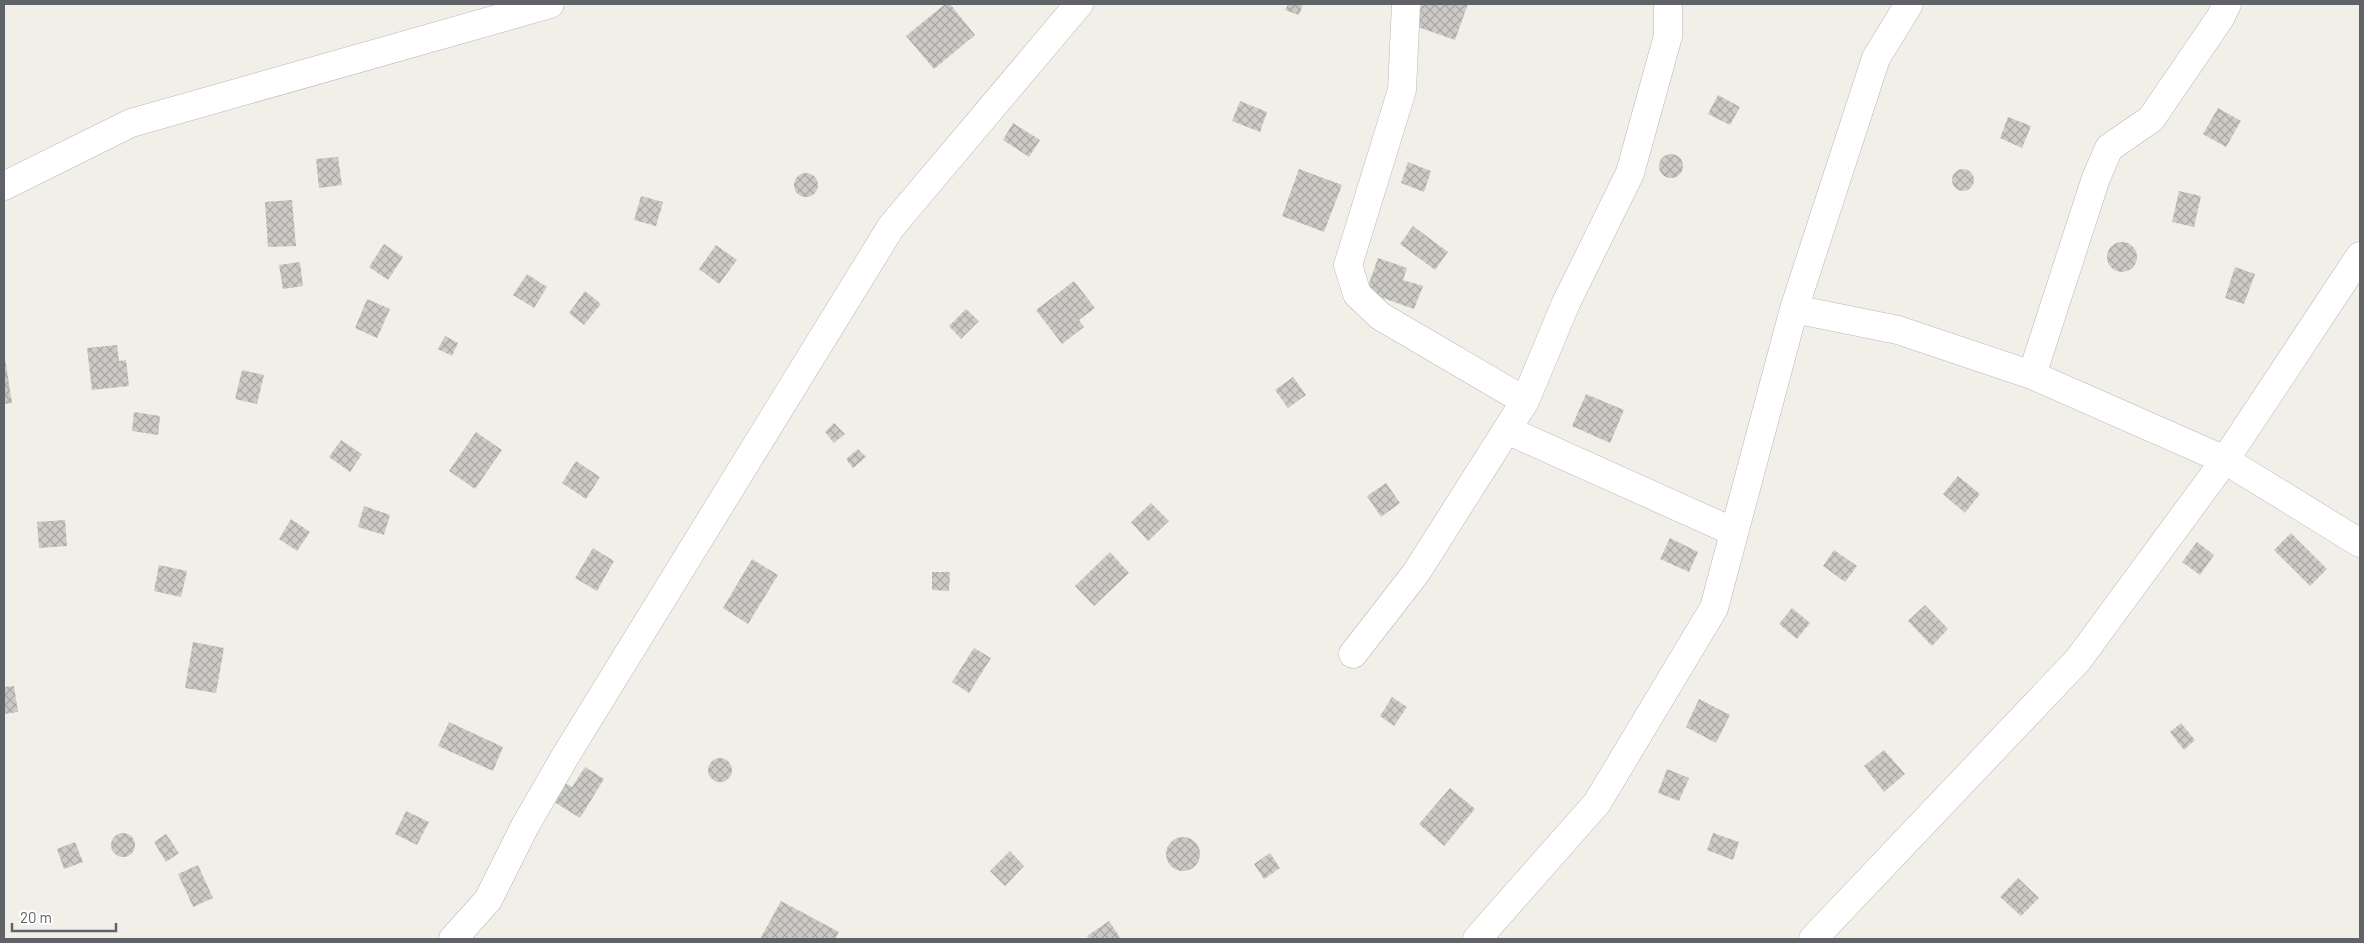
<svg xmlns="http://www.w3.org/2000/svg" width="2364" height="943" font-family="Barlow,sans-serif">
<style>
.building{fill:url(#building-cross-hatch)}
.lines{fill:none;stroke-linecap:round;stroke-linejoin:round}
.minor-casing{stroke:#b5b8bc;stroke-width:29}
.minor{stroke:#fff;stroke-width:28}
</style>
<defs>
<pattern id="building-cross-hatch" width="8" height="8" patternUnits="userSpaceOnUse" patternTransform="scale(1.25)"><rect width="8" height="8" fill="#cccac5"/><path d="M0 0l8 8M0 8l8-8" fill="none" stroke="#a9a8a4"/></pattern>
</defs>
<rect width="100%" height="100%" fill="#f1efe8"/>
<path class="building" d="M945,4H950L975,35L934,69L906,36Z
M1288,4H1303L1299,15L1285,10Z
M1422,4H1468L1455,40L1415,26Z
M1718,95L1740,107L1730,125L1708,114Z
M1240,101L1267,112L1260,132L1232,121Z
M2218,108L2241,121L2226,147L2203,134Z
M2008,117L2031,126L2022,148L2000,138Z
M1013,123L1040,140L1029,157L1003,140Z
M1659 166a12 12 0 1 1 24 0a12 12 0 1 1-24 0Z
M338,157L342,185L319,188L316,159Z
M1408,162L1431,171L1424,192L1401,183Z
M1952 180a11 11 0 1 1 22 0a11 11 0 1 1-22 0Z
M1299,169L1342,185L1324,232L1282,216Z
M794 185a12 12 0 1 1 24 0a12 12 0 1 1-24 0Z
M2179,191L2201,196L2194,227L2172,222Z
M641,196L663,202L656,226L634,220Z
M292,200L296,246L268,247L265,202Z
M1413,226L1448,252L1435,270L1400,244Z
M2107 257a15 15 0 1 1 30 0a15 15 0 1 1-30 0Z
M384,244L403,257L388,280L369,267Z
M716,245L737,260L719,284L699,269Z
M1378,258L1407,268L1403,280L1423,286L1414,309L1366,292Z
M300,262L303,286L283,289L279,265Z
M2235,267L2255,274L2244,304L2225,298Z
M527,274L547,287L534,308L513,295Z
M1074,281L1095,308L1079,320L1084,327L1062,344L1036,310Z
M585,291L601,304L584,325L569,313Z
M367,299L390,309L377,338L355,328Z
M966,309L979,321L961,339L949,326Z
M445,336L458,343L452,356L438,349Z
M117,345L119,361L126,360L129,386L92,390L87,348Z
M4,352L12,403L4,404Z
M242,370L264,375L257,404L235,399Z
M1293,377L1306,395L1288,408L1275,390Z
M1586,394L1624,410L1610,443L1572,426Z
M134,412L160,416L158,435L132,431Z
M834,423L845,434L834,443L825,432Z
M476,432L502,450L475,489L449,471Z
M341,440L362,454L350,472L329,457Z
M858,449L866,457L853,468L846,459Z
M576,461L600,477L586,499L562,483Z
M1958,476L1980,494L1965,513L1943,494Z
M1386,483L1400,503L1381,517L1367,496Z
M1151,503L1169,521L1148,541L1131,522Z
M364,506L390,515L384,535L358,527Z
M291,519L310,532L297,551L279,539Z
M65,520L67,546L39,548L37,522Z
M2291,533L2327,569L2310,586L2274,550Z
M1670,538L1698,552L1689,572L1660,559Z
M2197,542L2214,555L2200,575L2182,562Z
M593,548L614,561L597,591L575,578Z
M1834,550L1857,566L1845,582L1823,566Z
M1110,552L1129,573L1094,606L1075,586Z
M752,559L778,575L748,624L723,608Z
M159,565L187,571L181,597L154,591Z
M932,572H950L949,591L932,590Z
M1925,605L1948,629L1932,646L1908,621Z
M1792,608L1810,623L1797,639L1779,624Z
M193,642L224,648L216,693L185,688Z
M974,648L991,658L969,693L952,682Z
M14,686L18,712L4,714V687Z
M1392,697L1407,707L1394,726L1380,716Z
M1699,699L1730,715L1716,743L1686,727Z
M449,722L503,747L493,771L438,746Z
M2181,723L2195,740L2184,750L2170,732Z
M1884,750L1905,774L1884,792L1864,766Z
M708 770a12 12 0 1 1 24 0a12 12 0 1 1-24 0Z
M585,767L604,779L580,818L554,802L565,783L572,787Z
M1667,769L1689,778L1679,801L1658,793Z
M1450,788L1475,809L1444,846L1419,824Z
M406,811L429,822L417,845L395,834Z
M111 845a12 12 0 1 1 24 0a12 12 0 1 1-24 0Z
M1713,833L1739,842L1733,860L1707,850Z
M166,834L179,853L166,862L154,842Z
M1166 854a17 17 0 1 1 34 0a17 17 0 1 1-34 0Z
M75,842L83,862L64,869L57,849Z
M1010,851L1024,866L1005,886L990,871Z
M1270,853L1280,868L1264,879L1254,864Z
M198,865L213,898L193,907L178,874Z
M2018,878L2039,898L2021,916L2000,897Z
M781,901L839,932L835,939H760Z
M1109,921L1121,939H1090L1087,936Z"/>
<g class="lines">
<defs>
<path id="minor" d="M1406,4L1402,90L1348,265L1357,294L1380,316L1525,401
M4,186L131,123L550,4
M1794,309L1876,58L1909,4
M2032,375L2096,178L2109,148L2151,119L2220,18L2227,4
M1507,430L1734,532
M1353,654L1416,573L1525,401L1566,303L1630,173L1668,36V4
M453,939L488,900L525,826L566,755L891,227L1079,4
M1477,939L1597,803L1714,608L1794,309L1898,330L2032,375L2225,460L2360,543
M1813,939L2078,660L2225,460L2360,256"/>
</defs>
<use href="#minor" class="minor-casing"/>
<use href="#minor" class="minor"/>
</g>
<rect width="2364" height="943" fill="none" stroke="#5f6368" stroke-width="10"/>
<path d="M12 923v8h104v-8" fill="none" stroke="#5f6368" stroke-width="2.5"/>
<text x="20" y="923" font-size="15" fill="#5f6368" stroke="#ffffff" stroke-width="4" paint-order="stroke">20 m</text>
</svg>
